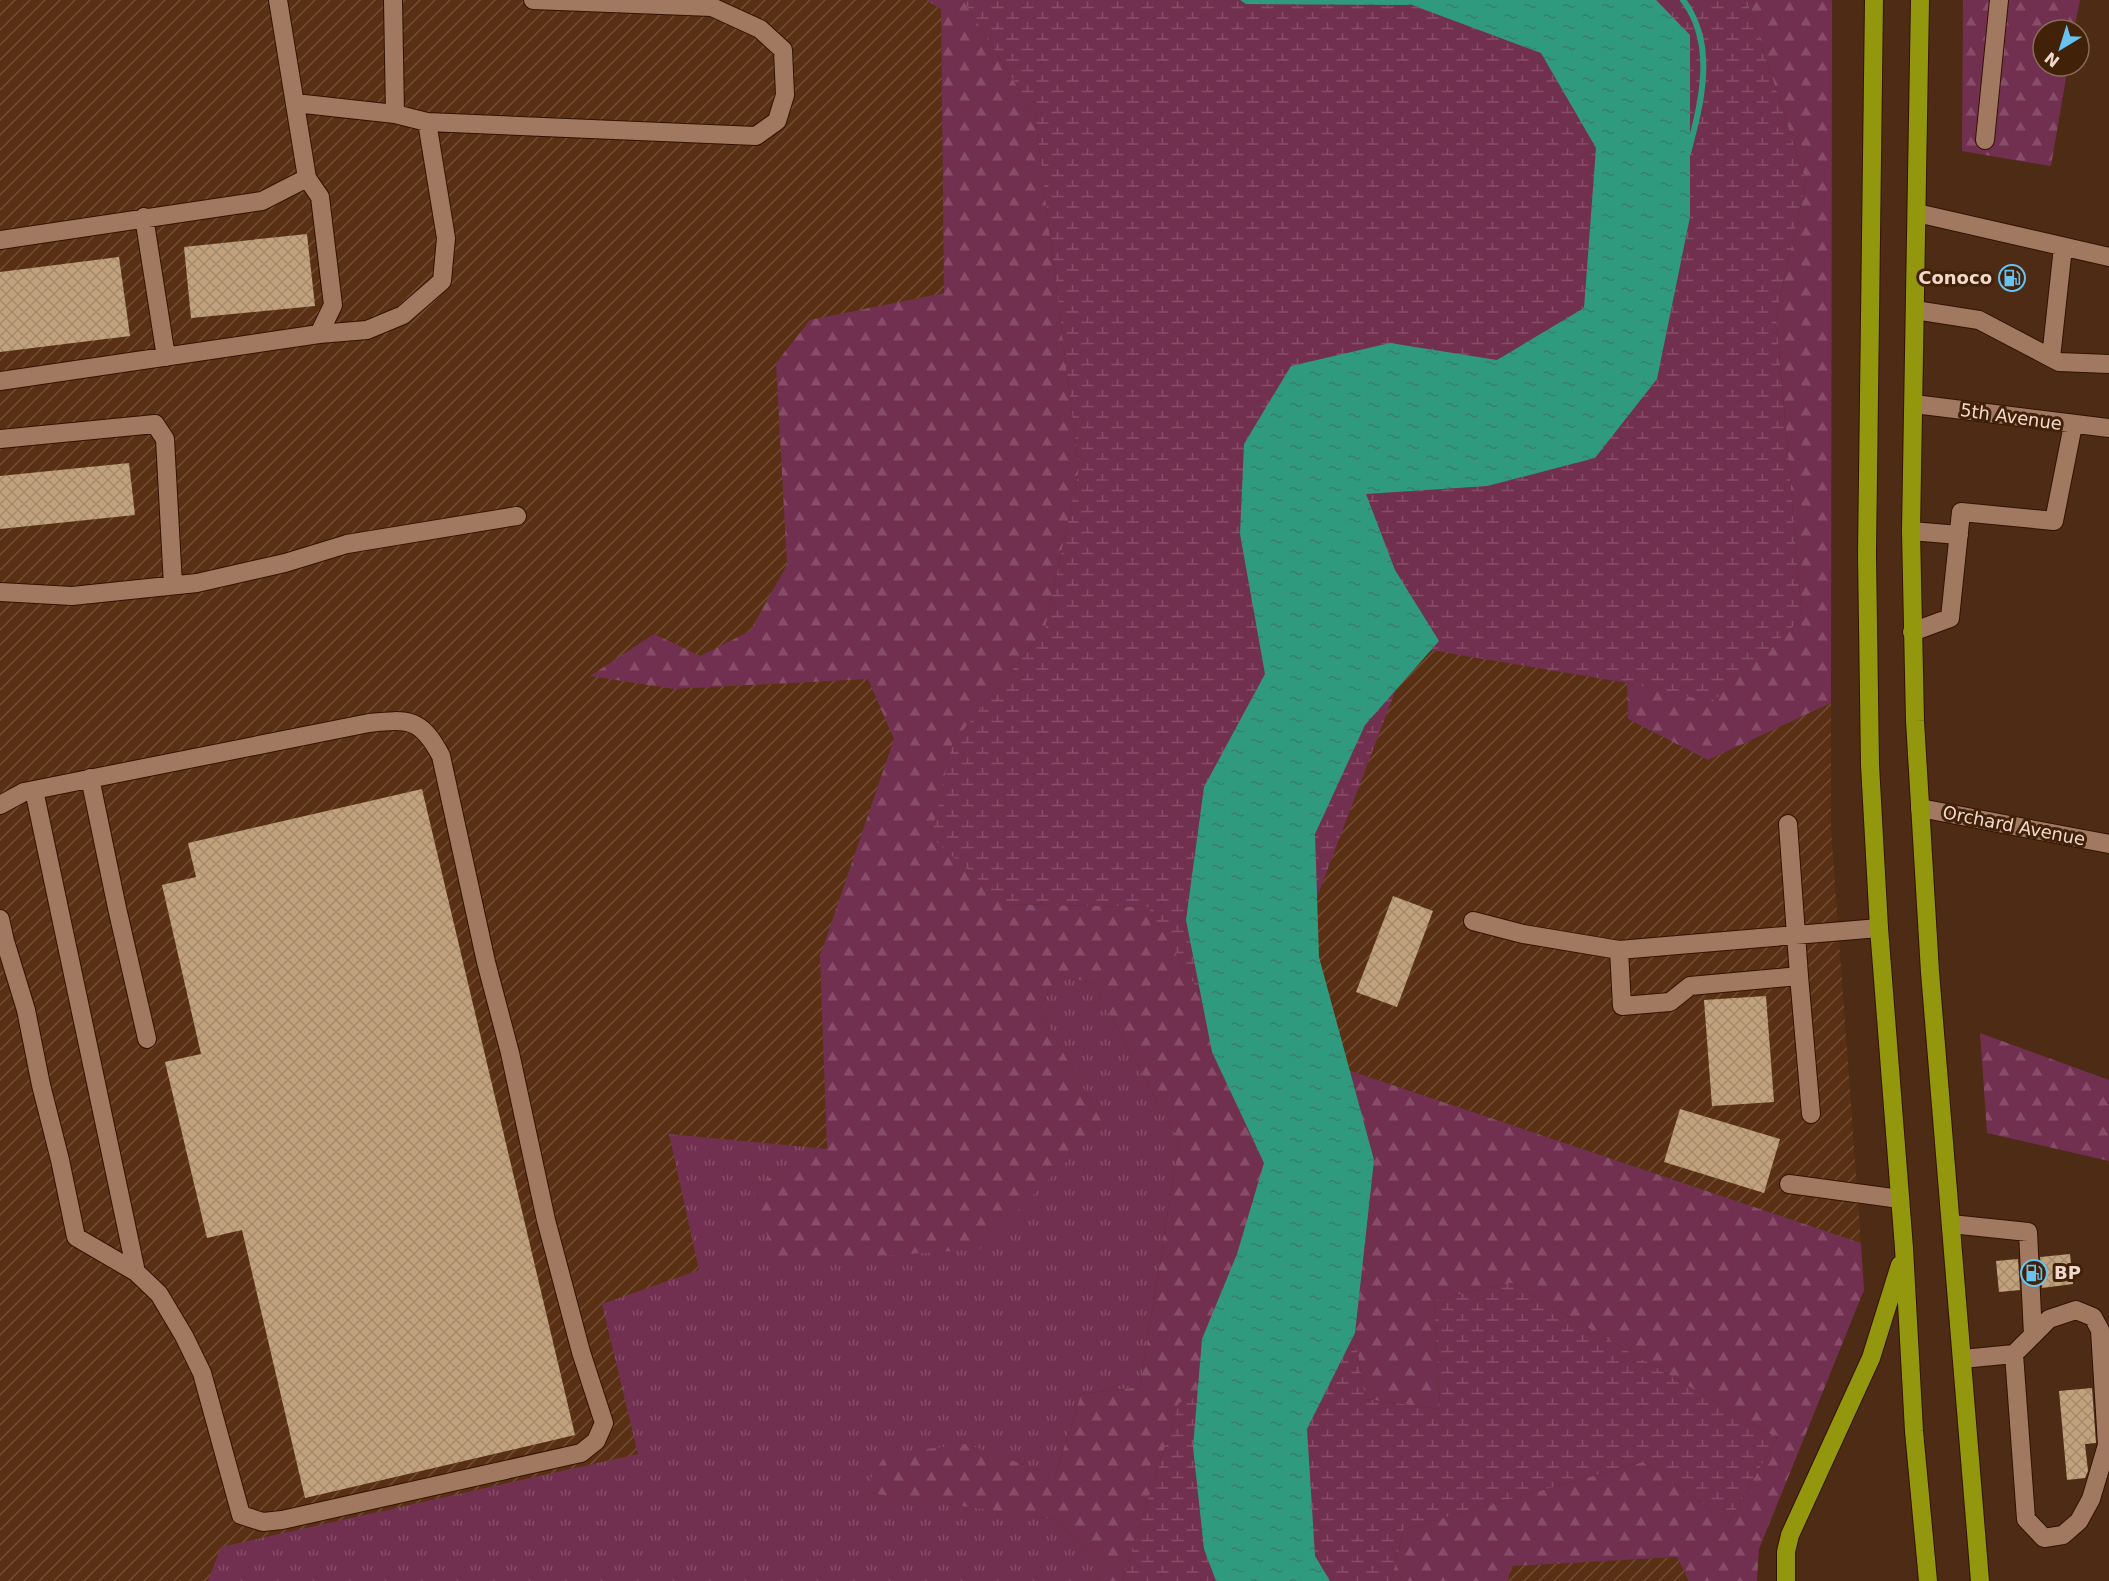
<svg xmlns="http://www.w3.org/2000/svg" width="2109" height="1581" font-family="'DejaVu Sans',sans-serif">
<style>
.industrial{fill:url(#industrial-furrows)}
.grass{fill:url(#grass-tufts)}
.forest{fill:url(#forest-firs)}
.wetland{fill:url(#wetland-marsh)}
.water{fill:url(#water-ripples)}
.lines{fill:none;stroke-linecap:round;stroke-linejoin:round}
.stream{stroke:#309a7f;stroke-width:6}
.building{fill:url(#building-cross-hatch)}
.minor-casing{stroke:#321200;stroke-width:20}
.highway-casing{stroke:#321200;stroke-width:20}
.minor{stroke:#a17960;stroke-width:18}
.highway{stroke:#92970e;stroke-width:18}
.labels{text-anchor:middle;stroke-width:6;stroke-linejoin:round;paint-order:stroke}
.poi-label{font-size:18px;font-weight:bold;fill:#f1dacd;stroke:#422109;text-anchor:end}
.street-label{font-size:18px;fill:#f1dacd;stroke:#422109}
</style>
<defs>
<pattern id="industrial-furrows" width="10" height="10" patternUnits="userSpaceOnUse" patternTransform="scale(1.5)"><rect width="10" height="10" fill="#593014"/><path d="M-1 1l2-2M0 10L10 0M9 11l2-2" fill="none" stroke="#714d35"/></pattern>
<pattern id="grass-tufts" width="24" height="20" patternUnits="userSpaceOnUse" patternTransform="scale(1.5)"><rect width="24" height="20" fill="#723050"/><path d="M3 7l-1-3M5 7V3M7 7l1-3M15 17l-1-3M17 17v-4M19 17l1-3" fill="none" stroke="#874d68"/></pattern>
<pattern id="forest-firs" width="22" height="20" patternUnits="userSpaceOnUse" patternTransform="scale(1.5)"><rect width="22" height="20" fill="#723050"/><path d="M5 1l3.5 6h-7zM16 11l3.5 6h-7z" fill="#874d68"/></pattern>
<pattern id="wetland-marsh" width="20" height="14" patternUnits="userSpaceOnUse" patternTransform="scale(1.5)"><rect width="20" height="14" fill="#723050"/><path d="M1 5h8M5 5V1M11 12h8M15 12V8" fill="none" stroke="#874d68"/></pattern>
<pattern id="water-ripples" width="26" height="14" patternUnits="userSpaceOnUse" patternTransform="scale(1.5)"><rect width="26" height="14" fill="#309a7f"/><path d="M2 4q2-2 4 0t4 0M15 11q2-2 4 0t4 0" fill="none" stroke="#377f6c"/></pattern>
<pattern id="building-cross-hatch" width="8" height="8" patternUnits="userSpaceOnUse" patternTransform="scale(1.5)"><rect width="8" height="8" fill="#c1a27d"/><path d="M0 0l8 8M0 8l8-8" fill="none" stroke="#a38a6d"/></pattern>
</defs>
<rect width="100%" height="100%" fill="#4e2b14"/>
<path class="industrial" d="M0,0H926L941,8L943,189L1040,1581H0Z
M1412,646L1627,683L1628,719L1708,760L1831,703V830L1861,1243L1342,1068L1306,998L1313,908Z
M1677,1557L1689,1581H1507L1513,1566Z"/>
<path class="grass" d="M1058,975L1093,983L1179,1142L1140,1387L1081,1394L1055,1476L966,1444L863,1492L1053,1519L1107,1566L1097,1581H208L221,1547L638,1454L602,1304L699,1270L669,1134L827,1149L752,1187L1103,1124L1039,1009Z"/>
<path class="forest" d="M926,0H963L1035,115L1079,469L1045,630L952,744L1006,904L1148,907L1200,994L1342,1068L1861,1243L1864,1290L1759,1549L1757,1581H1689L1677,1557L1513,1566L1507,1581H1391L1404,1529L1643,1462L1729,1522L1777,1438L1511,1283L1434,1300L1440,1409L1365,1399L1355,1336L1306,1360L1179,1403L1122,1581H1097L1107,1566L1053,1519L862,1492L886,1454L966,1444L1055,1476L1081,1394L1140,1387L1179,1142L1093,983L1058,975L1039,1009L1103,1124L980,1249L776,1263L752,1187L827,1148L820,956L894,739L868,679L674,689L590,676L654,634L700,656L750,631L787,565L776,363L810,320L944,293L941,9Z
M1747,0H1832L1831,703L1708,760L1628,719L1627,683L1712,701L1802,618L1776,315L1806,182Z
M1963,0H2080L2074,30H2043V66H2068L2051,166L1962,151Z
M1980,1033L2109,1080V1161L1987,1133Z"/>
<path class="wetland" d="M963,0H1747L1806,182L1776,315L1802,618L1712,702L1627,683L1412,647L1313,908L1307,998L1342,1068L1200,994L1148,907L1006,904L931,837L952,744L1045,630L1079,469L1035,115Z
M1511,1283L1777,1438L1729,1522L1643,1462L1404,1529L1391,1581H1122L1179,1403L1306,1360L1311,1353L1355,1336L1365,1399L1440,1409L1434,1300Z"/>
<path class="water" d="M1240,0H1656L1690,35V217L1657,379L1595,458L1487,486L1366,494L1395,570L1439,641L1365,725L1315,834L1319,957L1374,1160L1355,1333L1307,1429L1315,1556L1330,1581H1216L1204,1549L1193,1447L1202,1339L1237,1254L1264,1163L1212,1052L1186,920L1204,787L1265,674L1240,534L1244,444L1291,366L1390,343L1497,360L1584,308L1596,148L1541,53L1412,5L1246,4Z"/>
<g class="lines">
<path class="stream" d="M1683,0C1717,45 1701,104 1688,153"/>
</g>
<path class="building" d="M307,234L315,306L191,318L184,247Z
M119,257L130,336L0,352V272Z
M129,463L135,515L0,529V476Z
M422,789L575,1435L305,1498L242,1230L207,1238L165,1062L201,1054L162,885L196,877L188,843Z
M1393,896L1433,911L1397,1007L1356,992Z
M1766,996L1774,1102L1712,1106L1704,1000Z
M1680,1109L1780,1139L1764,1193L1664,1162Z
M2070,1254L2073,1284L2042,1288L2040,1257Z
M2018,1259L2020,1290L1999,1292L1996,1261Z
M2092,1388L2096,1443L2085,1444L2088,1471L2085,1478L2067,1480L2059,1391Z"/>
<g class="lines">
<defs>
<path id="minor" d="M393,0L395,114
M295,103L395,114L427,122L446,238L442,281L403,315L367,330L319,334
M427,122L756,136L777,121L785,95L783,50L760,29L712,7L533,0
M1985,140L1999,0
M1917,213L2109,257
M144,217L166,357
M0,240L262,201L307,178L278,0
M1915,310L1979,320L2059,362L2109,364
M2051,358L2063,247
M0,381L319,334L333,305L320,197L307,178
M1914,404L2109,428
M0,439L155,424L165,439L173,585
M1911,531L1959,535
M0,592L72,596L197,583L285,563L347,544L517,516
M1912,632L1950,618L1961,512L2054,521L2073,425
M90,778L117,908L147,1039
M34,790L136,1272
M0,805L24,792L369,723C409,719 421,718 441,756L486,962L510,1053L546,1220L581,1352L604,1423L596,1441L581,1453L282,1520L263,1522L241,1515L202,1373L184,1336L159,1294L136,1272L76,1237L60,1160L41,1085L26,1010L5,941L0,919
M1920,808L2109,844
M1788,824L1799,976L1690,986L1670,1002L1622,1006L1619,950L1879,928
M1473,921L1523,934L1619,950
M1799,976L1811,1114
M1789,1184L1900,1199
M1951,1224L2028,1232L2033,1335
M1962,1359L2014,1354L2026,1519L2044,1538L2063,1535L2079,1521L2091,1499L2107,1445L2100,1330L2093,1317L2076,1310L2049,1319L2014,1354"/>
<path id="highway" d="M1874,0L1867,554L1870,765L1879,928L1904,1248L1914,1431L1928,1581
M1920,0L1911,531L1915,721L1930,972L1980,1581
M1786,1581V1552L1790,1535L1871,1358L1900,1265"/>
</defs>
<use href="#minor" class="minor-casing"/>
<use href="#highway" class="highway-casing"/>
<use href="#minor" class="minor"/>
<use href="#highway" class="highway"/>
</g>
<defs>
<symbol id="fuel-ring" viewBox="-11 -11 22 22"><circle r="9.5" fill="#422109" stroke="#69c3f1" stroke-width="1.5"/><path d="M-5.5-6h7V0h2V4h1.3V-2.5L3-4.5l.8-.8L6-3V5H2.5V1h-1V6h-7ZM-4.2-4.7v3.2H.2V-4.7Z" fill="#69c3f1"/></symbol>
</defs>
<g fill-rule="evenodd">
<use href="#fuel-ring" x="1997" y="263" width="30" height="30"/>
<use href="#fuel-ring" x="2019" y="1258" width="30" height="30"/>
</g>
<g class="labels">
<g class="poi-label">
<text x="1992" y="284">Conoco</text>
<text x="2054" y="1279" text-anchor="start">BP</text>
</g>
<g class="street-label">
<text transform="translate(2011 417) rotate(8)" y="6">5th Avenue</text>
<text transform="translate(2014 826) rotate(11)" y="6">Orchard Avenue</text>
</g>
</g>
<g transform="translate(2061 48) rotate(218)"><circle r="28" fill="#422109" stroke="#886b57" stroke-width="1.5"/>
<path d="M0-4.5L10 22L0 15L-10 22Z" fill="#69c3f1"/>
<text y="-9" font-size="16" font-weight="bold" text-anchor="middle" fill="#f1dacd">N</text>
</g>
</svg>
